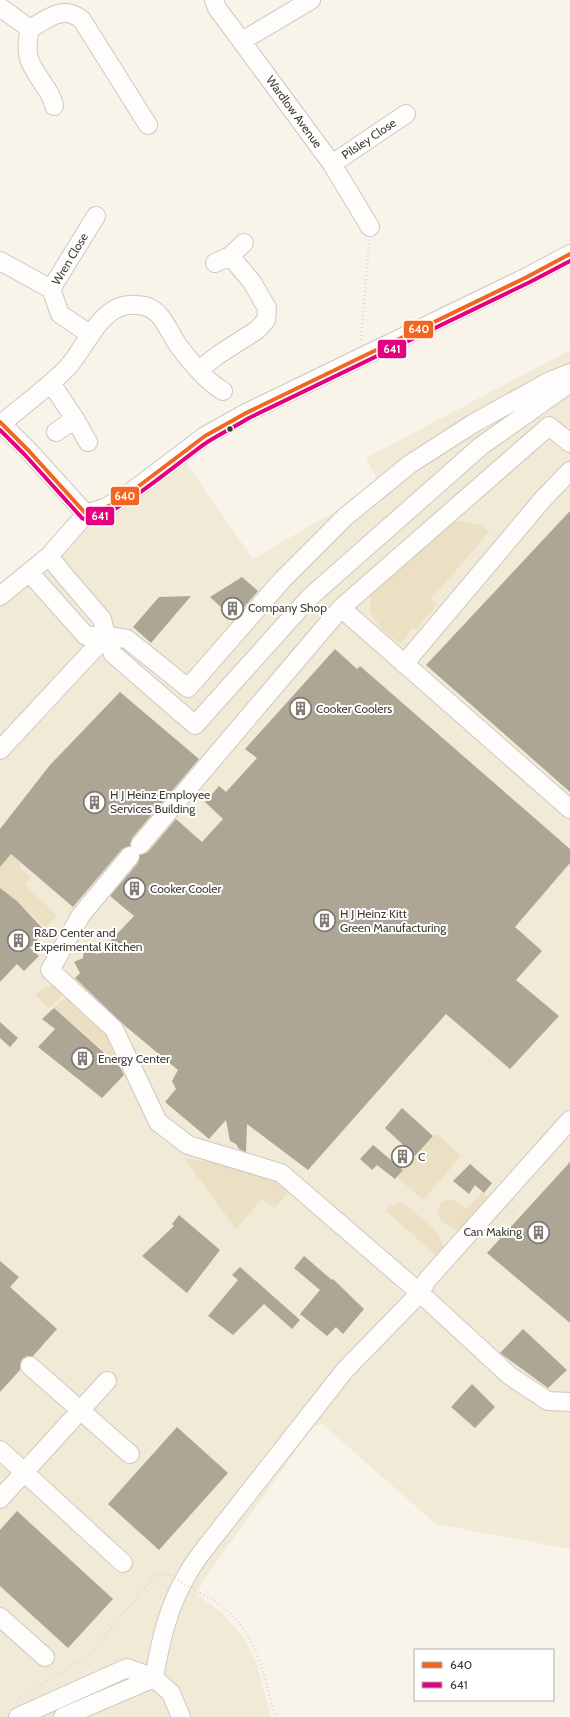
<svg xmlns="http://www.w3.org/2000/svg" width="570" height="1717" font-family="Cabin,sans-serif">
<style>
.built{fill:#f1ead7}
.green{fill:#ebe0c3}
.building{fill:#ada695}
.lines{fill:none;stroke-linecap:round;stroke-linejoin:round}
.minor-casing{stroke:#cbc9c1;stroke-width:20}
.path{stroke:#dbdad6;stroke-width:2.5;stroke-dasharray:1 3;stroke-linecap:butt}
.minor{stroke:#fefdfc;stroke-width:18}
.path-bridge{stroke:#dbdad6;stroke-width:2.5;stroke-dasharray:1 3;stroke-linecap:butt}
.bus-1-casing{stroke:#fff;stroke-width:7}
.bus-2-casing{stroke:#fff;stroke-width:7}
.bus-1{stroke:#f26522;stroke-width:4}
.bus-2{stroke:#e5007d;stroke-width:4}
.bus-dot{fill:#3f3c34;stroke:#fff;stroke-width:1.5}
.labels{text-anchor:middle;stroke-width:4;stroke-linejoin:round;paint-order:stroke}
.street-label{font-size:12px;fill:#3f3c34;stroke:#fff}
.poi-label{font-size:12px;fill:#3f3c34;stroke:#fff;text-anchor:start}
.line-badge{stroke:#fff;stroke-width:1.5}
.badge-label{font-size:11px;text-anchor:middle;font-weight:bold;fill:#fff}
</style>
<rect width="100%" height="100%" fill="#f8f4ea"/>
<path class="built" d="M570,350V1549L436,1524L322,1424L313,1427L210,1571L196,1594L222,1613L243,1637L256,1662L271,1717H0V592L177,450L253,559L380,485L366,458Z"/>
<path class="green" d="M455,521L477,524L490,531L431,599L437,604L416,630L413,628L400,644L382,629L370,612V596L383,579L438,530Z
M11,854L21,863L20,868L31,877L25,885L57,915L46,928L17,901L0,888V867Z
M51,986H60L66,992L49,1008L35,995L43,988Z
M68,995L109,1032L125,1069L54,1008Z
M436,1133L461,1156L423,1200L397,1177Z
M184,1158L236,1166L291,1189L275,1208L262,1199L236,1229Z
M482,1192L492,1200L461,1230C450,1228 442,1224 437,1214L441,1202C453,1197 457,1201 466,1209Z
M399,1203L406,1205C419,1217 455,1239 440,1259L386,1211L390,1206Z"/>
<path class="building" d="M570,511V792L426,665Z
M242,577L258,591L234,619L210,597Z
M191,596L151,643L133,627L159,597Z
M335,649L357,669L360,666L570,849V863L515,927L542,951L516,980L559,1016L510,1069L446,1014L308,1170L247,1124L246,1152L239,1149L236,1144L230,1141L226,1120L209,1139L165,1102L176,1089L172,1081L178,1070L124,1025L75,978L80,973L74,962L83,958L84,950L98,954L134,916L110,896L138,863L140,855L148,852L176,819L202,842L223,819L205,802L219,786L226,792L257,758L245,749Z
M120,692L199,759L132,838L130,846L122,849L73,907L11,854L0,867V829L50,765Z
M0,888L17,901L45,931L30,948L39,956L24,971L17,964L0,982Z
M54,1008L120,1067L124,1075L102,1098L38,1047L55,1029L42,1019Z
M0,1022L18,1038L10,1047L0,1038Z
M402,1108L433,1136L415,1156L385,1128Z
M373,1145L403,1170L395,1179L377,1165L372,1170L360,1159Z
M570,1162V1323L487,1253Z
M470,1164L492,1183L484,1193L475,1185L469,1194L453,1181Z
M179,1215L220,1250L187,1293L142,1256L174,1226L172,1224Z
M304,1256L332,1280L333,1279L364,1309L343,1334L336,1327L327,1336L300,1314L320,1290L294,1268Z
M0,1261L19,1277L10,1287L57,1329L33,1356H27L22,1359L20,1364V1370L0,1392Z
M240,1267L300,1320L292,1329L264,1304L233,1335L208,1316L238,1280L232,1275Z
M523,1329L567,1370L548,1388L500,1353Z
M472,1384L495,1407L475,1428L451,1407Z
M177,1427L228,1473L159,1550L108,1504Z
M17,1511L113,1599L68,1648L0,1586V1530Z"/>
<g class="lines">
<defs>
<path id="minor" d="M214,0L217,8L332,164L370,227
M0,7L30,29C23,58 31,65 46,88C50,94 53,99 54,106
M30,29C47,19 63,4 82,20L148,125
M242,41L311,0
M332,164L406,114
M0,261L51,289
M215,263L230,256L244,243
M91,335L60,314L51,289L96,216
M199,370L218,355L257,330L266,320L267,308L264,303L252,282L230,256
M51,383L75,419L88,442
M0,422L29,451L86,514
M2,423C24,405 47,388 67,368C87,347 100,302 136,305C146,305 154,309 160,316C167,325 172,336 178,345C188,359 208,383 223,391
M56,432L75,419
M29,572L86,636H106L102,619L65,576L49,556
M0,596L49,556L86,514L107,507L127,495L205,436L246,413L527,277L570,254
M341,608L570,809
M106,636L113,654L195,725L310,597L481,446L570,383
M106,636L127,639L188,688L283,579L345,517L410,464L474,423L550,381L570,373
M404,664L543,499L570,471
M0,750L106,636
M140,845L341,608L549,426L570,443
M130,856L81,915L50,970L114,1029L158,1122L188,1145L281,1173L420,1293L510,1376L548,1401L570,1402
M30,1366L130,1454
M0,1450L123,1563
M0,1499L107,1381
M0,1617L45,1657
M154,1678C160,1643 168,1606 187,1575C192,1565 199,1556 206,1547L345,1370L420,1293L427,1280L570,1120
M18,1717L127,1668L154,1678L171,1693L181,1717
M63,1717L154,1678"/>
</defs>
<use href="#minor" class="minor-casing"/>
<path class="path" d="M361,340L369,242
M509,1211L511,1213L519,1206
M200,1593C258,1622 258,1662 276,1717
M20,1698L57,1674L86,1658L157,1573L170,1575"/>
<use href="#minor" class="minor"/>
<path class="path-bridge" d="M171,1576L200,1593"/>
<defs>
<path id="bus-1" d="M0,422L29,451L86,514L107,507L127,495L205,436L246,413L527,277L570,254"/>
<path id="bus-2" d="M0,430L25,455L82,518C101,531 189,453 209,441C222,433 236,426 249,418L530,282L570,261"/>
</defs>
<use href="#bus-1" class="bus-1-casing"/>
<use href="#bus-2" class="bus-2-casing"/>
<use href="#bus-1" class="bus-1"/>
<use href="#bus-2" class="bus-2"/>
</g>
<defs>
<symbol id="building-ring" viewBox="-11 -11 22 22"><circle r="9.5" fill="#fff" stroke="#807c74" stroke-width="1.5"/><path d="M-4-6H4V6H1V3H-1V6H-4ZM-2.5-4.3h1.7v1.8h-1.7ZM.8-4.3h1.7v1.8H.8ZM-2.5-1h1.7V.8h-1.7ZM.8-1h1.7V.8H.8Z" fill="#807c74"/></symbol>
</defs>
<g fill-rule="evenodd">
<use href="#building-ring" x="220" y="596" width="25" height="25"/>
<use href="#building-ring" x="288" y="696" width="25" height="25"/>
<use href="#building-ring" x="82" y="790" width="25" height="25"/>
<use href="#building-ring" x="122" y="876" width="25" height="25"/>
<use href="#building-ring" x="312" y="908" width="25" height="25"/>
<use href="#building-ring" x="6" y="928" width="25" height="25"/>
<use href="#building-ring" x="70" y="1046" width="25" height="25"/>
<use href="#building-ring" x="390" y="1144" width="25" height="25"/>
<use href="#building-ring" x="526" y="1220" width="25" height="25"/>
</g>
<circle class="bus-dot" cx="230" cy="429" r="3.5"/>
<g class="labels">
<g class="street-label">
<text transform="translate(294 112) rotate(54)" y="4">Wardlow Avenue</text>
<text transform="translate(369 139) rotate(-34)" y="4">Pilsley Close</text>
<text transform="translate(70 259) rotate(-59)" y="4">Wren Close</text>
</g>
<g class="poi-label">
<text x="248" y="612">Company Shop</text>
<text x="316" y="713">Cooker Coolers</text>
<text x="110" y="799">H J Heinz Employee<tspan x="110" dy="14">Services Building</tspan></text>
<text x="150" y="893">Cooker Cooler</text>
<text x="340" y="918">H J Heinz Kitt<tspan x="340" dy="14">Green Manufacturing</tspan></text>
<text x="34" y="937">R&amp;D Center and<tspan x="34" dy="14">Experimental Kitchen</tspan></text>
<text x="98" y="1063">Energy Center</text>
<text x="418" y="1161">C</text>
<text x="522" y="1236" text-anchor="end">Can Making</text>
</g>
</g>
<g class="line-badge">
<rect x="403" y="320" width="31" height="19" rx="4" fill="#f26522"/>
<rect x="377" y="339" width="30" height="20" rx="4" fill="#e5007d"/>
<rect x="110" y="486" width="30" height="20" rx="4" fill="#f26522"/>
<rect x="85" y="506" width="30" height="20" rx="4" fill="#e5007d"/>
</g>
<g class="badge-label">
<text x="419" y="333">640</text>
<text x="392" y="353">641</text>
<text x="125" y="500">640</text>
<text x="100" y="520">641</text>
</g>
<rect x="414" y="1649" width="140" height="52" fill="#ffffff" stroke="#b2b1ae"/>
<rect x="422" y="1662" width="20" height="6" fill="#f26522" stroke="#b2b1ae"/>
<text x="450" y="1669" font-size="12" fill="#3f3c34">640</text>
<rect x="422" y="1682" width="20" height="6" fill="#e5007d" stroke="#b2b1ae"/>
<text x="450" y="1689" font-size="12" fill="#3f3c34">641</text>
</svg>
